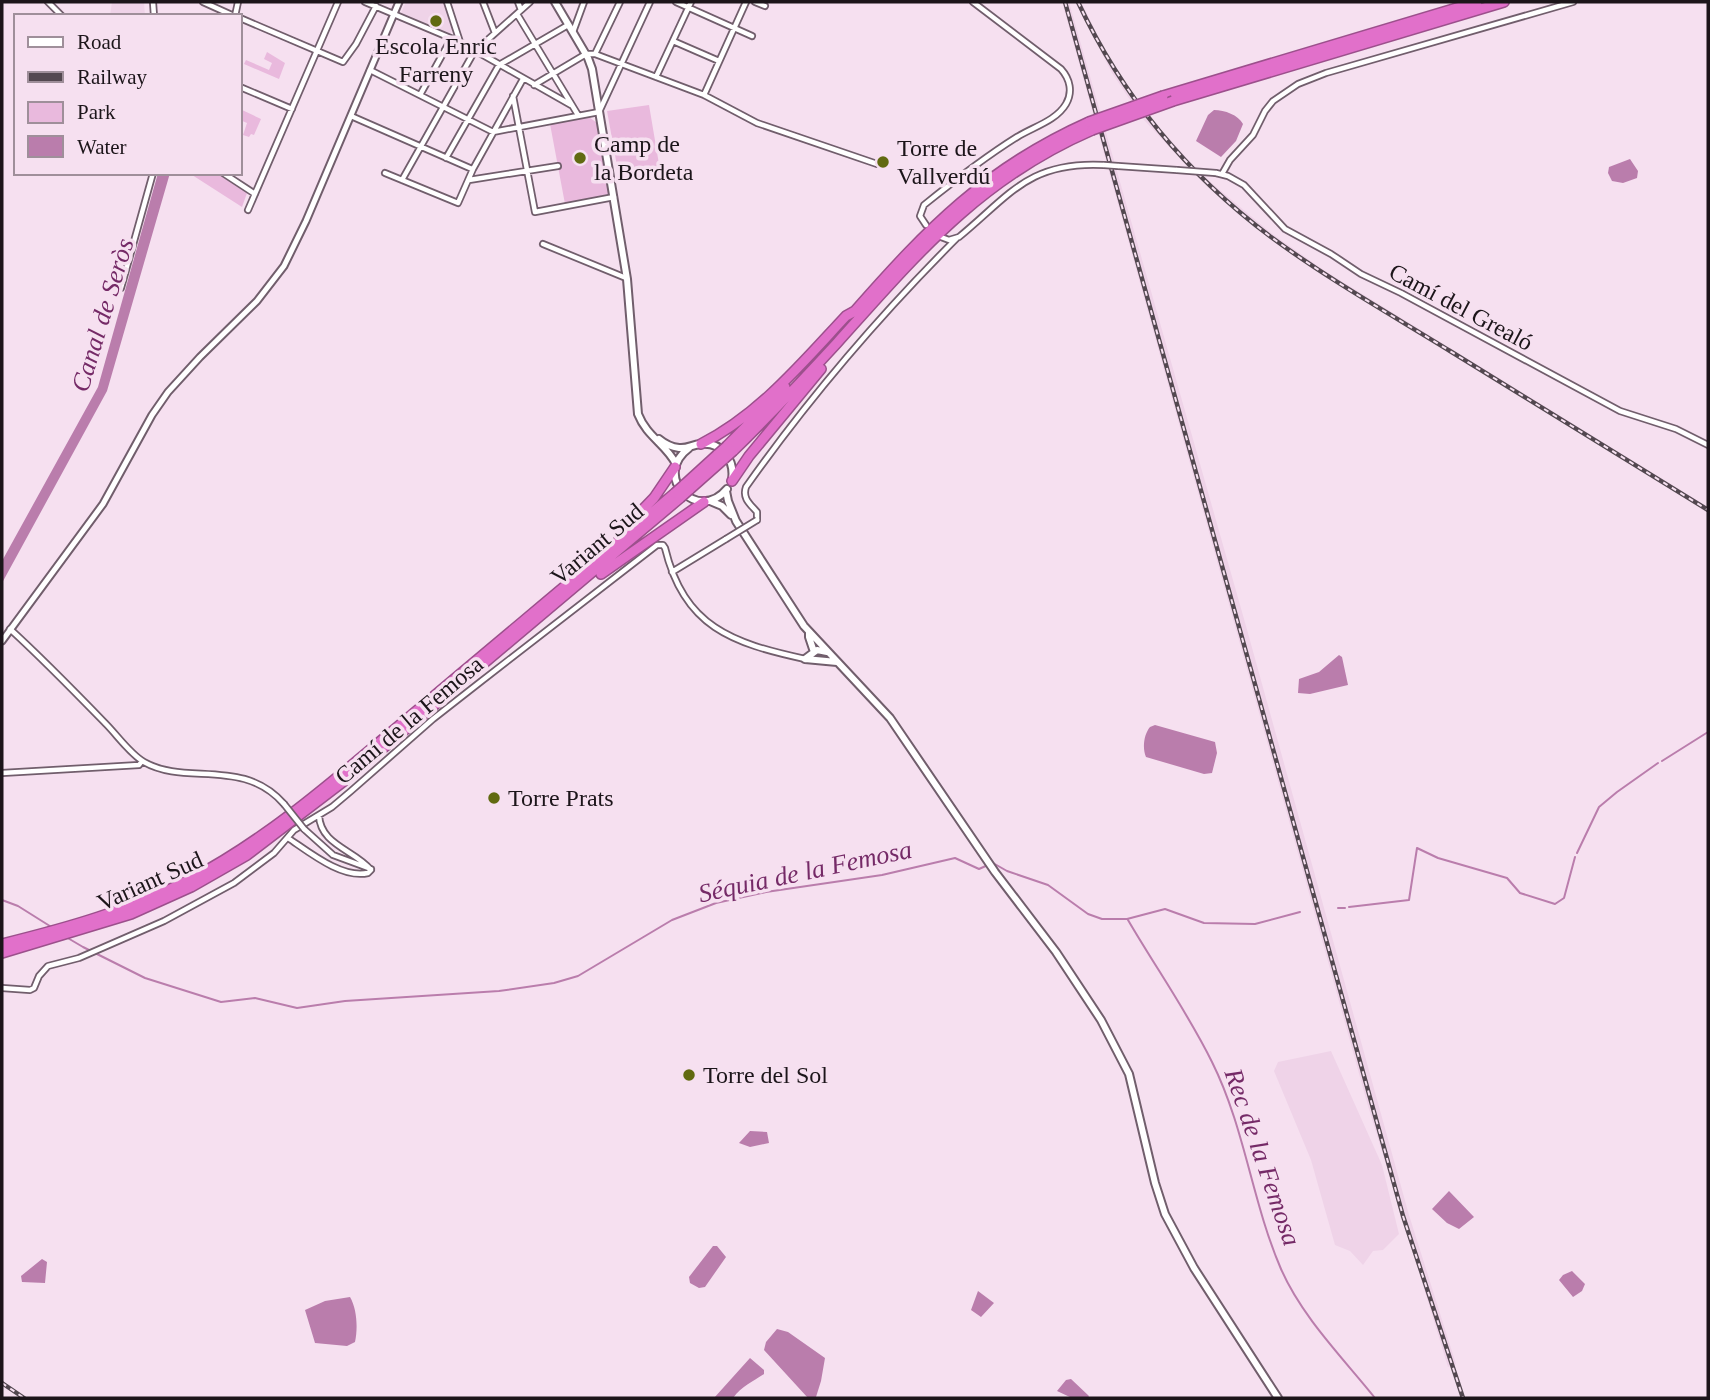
<svg xmlns="http://www.w3.org/2000/svg" width="1710" height="1400" font-family="'Times New Roman',serif">
<style>
.built{fill:#efd3e8}
.green{fill:#e9b9dd}
.water{fill:#ba7dac}
.lines{fill:none;stroke-linecap:round;stroke-linejoin:round}
.stream{stroke:#ba7dac;stroke-width:2}
.minor-casing{stroke:#715e6c;stroke-width:8}
.tertiary-casing{stroke:#715e6c;stroke-width:9}
.secondary-casing{stroke:#715e6c;stroke-width:10}
.motorway-casing{stroke:#9c508c;stroke-width:12}
.minor{stroke:#fff;stroke-width:4.5}
.tertiary{stroke:#fff;stroke-width:5}
.secondary{stroke:#fff;stroke-width:6}
.motorway{stroke:#e170ca;stroke-width:9}
.rail-casing{stroke:#534850;stroke-width:4.5}
.rail{stroke:#f6e0f0;stroke-width:2;stroke-dasharray:5;stroke-linecap:butt}
.minor-bridge-casing{stroke:#715e6c;stroke-width:8;stroke-linecap:butt}
.motorway-bridge-casing{stroke:#9c508c;stroke-width:12;stroke-linecap:butt}
.minor-bridge{stroke:#fff;stroke-width:4.5}
.motorway-bridge{stroke:#e170ca;stroke-width:9}
.poi-dot{fill:#616a10;stroke:#f6e0f0;stroke-width:2.5}
.labels{text-anchor:middle;stroke-width:7;stroke-linejoin:round;paint-order:stroke}
.poi-label{font-size:24px;fill:#1c151a;stroke:#f6e0f0;text-anchor:start}
.street-label{font-size:24px;fill:#1c151a;stroke:#f6e0f0}
.water-label{font-size:26px;font-style:italic;fill:#752a67;stroke:#f6e0f0}
</style>
<rect width="100%" height="100%" fill="#f6e0f0"/>
<path class="built" d="M112,2H144L145,16H110Z
M406,2H444L454,27L450,34L401,13Z
M1062,2H1069L1246,626L1409,1215L1456,1364L1448,1367L1368,1106Z
M1075,2H1081L1110,60L1149,116L1202,175L1271,233L1325,271L1708,507V512L1322,274L1267,237L1199,178L1143,119L1112,73Z
M1331,1051L1382,1165L1399,1234L1383,1250L1373,1251L1363,1265L1350,1251L1335,1245L1311,1160L1274,1071L1278,1062Z"/>
<path class="green" d="M267,52L285,63L279,79L244,64L246,60L269,70L272,63L264,59Z
M649,105L660,170L619,177L607,111Z
M240,109L261,119L254,135L251,134L249,137L243,135L247,123L240,120Z
M589,117L597,123L609,194L565,204L550,124Z
M189,173H217L247,193L242,207Z"/>
<path class="water" d="M1214,110C1225,110 1238,115 1243,124L1236,141L1221,157L1196,141L1208,115Z
M1630,159L1638,171L1637,178L1623,183L1612,181L1608,173L1609,167Z
M158,173H170L107,391L2,583V561L98,387Z
M1339,655L1342,657L1348,685L1310,694L1298,693L1299,679L1319,672Z
M1155,725L1215,742L1217,753L1212,773L1204,774L1146,757C1142,748 1144,734 1150,727Z
M750,1131L767,1132L769,1143L750,1147L739,1143Z
M1449,1191L1474,1217L1459,1229L1447,1223L1432,1209Z
M713,1246H717L726,1257L705,1287L699,1288L690,1283L689,1277Z
M42,1259L47,1262L45,1283L22,1282L21,1276Z
M1572,1271L1585,1284L1582,1291L1573,1297L1559,1280L1563,1275Z
M978,1291L994,1303L981,1317L971,1310Z
M350,1297C357,1309 358,1328 355,1342L347,1346L315,1343L305,1310L325,1301Z
M777,1329L788,1332L825,1358L821,1381L816,1397L808,1398L764,1350L766,1342Z
M750,1358L764,1370V1374C752,1382 742,1386 733,1398H714Z
M1071,1379L1089,1396L1088,1398H1072L1057,1391L1066,1380Z"/>
<g class="lines">
<path class="stream" d="M1662,761L1708,732
M1577,853L1599,807L1617,792L1658,763
M993,863L1007,871L1048,885L1088,914L1102,919H1127L1165,909L1204,923L1255,924L1300,912
M2,900L18,906L53,928
M1349,907L1409,900L1417,848L1438,858L1507,878L1520,893L1555,904L1564,898L1575,857
M1338,908H1345
M1128,920C1156,968 1188,1013 1212,1062C1245,1128 1252,1202 1281,1269C1302,1317 1343,1358 1375,1398
M66,937L83,947L145,978L221,1002L255,998L297,1008L345,1001L499,991L554,983L578,976L672,920L716,903L766,892L882,875L955,858L979,869L988,865"/>
<defs>
<path id="minor" d="M48,2L62,16
M153,2L154,16
M203,2L234,16
M365,2L460,42L571,105
M447,2L460,42
M483,2L495,33
M518,2L521,10
M676,2L752,36
M755,2L765,6
M517,14L578,115
M235,16L238,2
M240,18L343,62L356,44L376,6
M573,32L584,2
M673,41L719,61
M595,54L620,2
M370,70L493,132L599,112L650,2
M656,77L691,2
M534,85L586,54H595L704,95L757,123L877,164
M240,87L292,109
M420,95L451,39
M704,95L746,2
M513,96L535,212L614,197
M351,116L472,169
M446,158L499,65L568,25
M1118,166L1177,170
M223,173L255,194
M385,173L458,203L473,169L523,79
M1216,173L1228,176L1244,185L1285,229L1331,254L1361,274L1401,293L1620,411L1676,429L1708,445
M1222,174L1230,160L1253,135L1265,111L1273,101L1298,84L1326,73L1573,2
M402,180L474,52L530,2
M469,180L558,166
M248,210L338,2
M926,225L920,216L924,205C954,181 985,157 1017,137C1033,127 1056,121 1066,104C1073,92 1070,79 1061,69L973,2
M941,237L949,240L959,237C1010,195 1029,161 1104,165
M543,244L626,278
M121,288L153,173
M757,520V512C750,504 742,498 746,487C809,398 880,315 957,238
M672,572L726,539
M10,629C44,660 74,691 106,724C117,735 130,754 144,762C186,786 243,757 284,804
M2,773L139,765L142,761
M304,829L333,855L371,869
M288,838C309,852 342,879 368,873L371,870C355,850 320,845 319,815
M2,988L30,990L34,988L39,976L48,966L79,958L164,921L234,883L274,853L294,830L332,807L351,791L433,719L479,683L657,545H663L665,548C684,627 732,643 805,659"/>
<path id="tertiary" d="M2,641L103,504L152,415L168,392L200,357L257,301L284,266L306,221L399,2"/>
<path id="secondary" d="M555,2L588,58L592,69L627,279L638,414C647,437 666,444 676,464
M659,439C665,444 670,447 679,448C687,449 692,445 700,444C722,441 735,460 732,480
M689,448C651,476 698,524 727,489
M726,491L728,501L736,521L804,626L890,718L995,872L1056,952L1101,1020L1129,1074L1155,1183L1165,1214L1194,1268L1278,1398
M710,501L722,506L731,515
M809,632V637L814,652
M805,659L837,662
M805,659L817,650L827,652"/>
<path id="motorway" d="M1163,96L1477,2
M1173,101L1504,2
M701,444C759,415 803,362 846,316L855,311C928,228 986,168 1089,122
M727,446L785,387
M733,451C769,416 803,380 837,343C917,254 979,179 1092,130
M732,481L749,456L821,369
M684,485L718,454
M689,490L724,459
M620,533L654,498L675,467
M601,574L704,502
M2,944C67,928 131,910 191,879C276,834 347,769 420,708C505,636 590,566 675,493
M2,953L131,914L191,887L247,855L344,781L680,498"/>
</defs>
<use href="#minor" class="minor-casing"/>
<use href="#tertiary" class="tertiary-casing"/>
<use href="#secondary" class="secondary-casing"/>
<use href="#motorway" class="motorway-casing"/>
<use href="#minor" class="minor"/>
<use href="#tertiary" class="tertiary"/>
<use href="#secondary" class="secondary"/>
<use href="#motorway" class="motorway"/>
<defs>
<path id="rail" d="M1065,2L1403,1216L1463,1398
M1078,2C1122,96 1188,175 1271,237C1328,279 1390,314 1450,351C1536,404 1622,457 1708,510
M2,1383L24,1398"/>
</defs>
<use href="#rail" class="rail-casing"/>
<use href="#rail" class="rail"/>
<defs>
<path id="minor-bridge" d="M1104,165L1118,166
M1177,170L1216,173
M726,539L757,520
M284,804L304,829"/>
<path id="motorway-bridge" d="M1089,122L1163,96
M1092,130L1173,101
M718,454L727,446
M724,459L733,451
M675,493L684,485
M680,498L689,490"/>
</defs>
<use href="#minor-bridge" class="minor-bridge-casing"/>
<use href="#motorway-bridge" class="motorway-bridge-casing"/>
<use href="#minor-bridge" class="minor-bridge"/>
<use href="#motorway-bridge" class="motorway-bridge"/>
</g>
<g class="poi-dot">
<circle cx="436" cy="21" r="7"/>
<circle cx="580" cy="158" r="7"/>
<circle cx="883" cy="162" r="7"/>
<circle cx="494" cy="798" r="7"/>
<circle cx="689" cy="1075" r="7"/>
</g>
<g class="labels">
<g class="poi-label">
<text x="436" y="54" text-anchor="middle">Escola Enric<tspan x="436" dy="28">Farreny</tspan></text>
<text x="594" y="152">Camp de<tspan x="594" dy="28">la Bordeta</tspan></text>
<text x="897" y="156">Torre de<tspan x="897" dy="28">Vallverdú</tspan></text>
<text x="508" y="806">Torre Prats</text>
<text x="703" y="1083">Torre del Sol</text>
</g>
<g class="street-label">
<text transform="translate(1461 307) rotate(28)" y="8">Camí del Grealó</text>
<text transform="translate(597 544) rotate(-40)" y="8">Variant Sud</text>
<text transform="translate(409 720) rotate(-40)" y="8">Camí de la Femosa</text>
<text transform="translate(150 881) rotate(-24)" y="8">Variant Sud</text>
</g>
<g class="water-label">
<text transform="translate(102 315) rotate(-73)" y="9">Canal de Seròs</text>
<text transform="translate(805 871) rotate(-12)" y="9">Séquia de la Femosa</text>
<text transform="translate(1263 1157) rotate(71)" y="9">Rec de la Femosa</text>
</g>
</g>
<rect width="1710" height="1400" fill="none" stroke="#1c151a" stroke-width="7"/>
<rect x="14" y="14" width="228" height="161" fill="#f6e0f0" stroke="#9f8f9a" stroke-width="2"/>
<rect x="28" y="37" width="35" height="10" fill="#ffffff" stroke="#9f8f9a" stroke-width="2"/>
<text x="77" y="49" font-size="21" fill="#1c151a">Road</text>
<rect x="28" y="72" width="35" height="10" fill="#534850" stroke="#9f8f9a" stroke-width="2"/>
<text x="77" y="84" font-size="21" fill="#1c151a">Railway</text>
<rect x="28" y="102" width="35" height="21" fill="#e9b9dd" stroke="#9f8f9a" stroke-width="2"/>
<text x="77" y="119" font-size="21" fill="#1c151a">Park</text>
<rect x="28" y="136" width="35" height="21" fill="#ba7dac" stroke="#9f8f9a" stroke-width="2"/>
<text x="77" y="154" font-size="21" fill="#1c151a">Water</text>
</svg>
